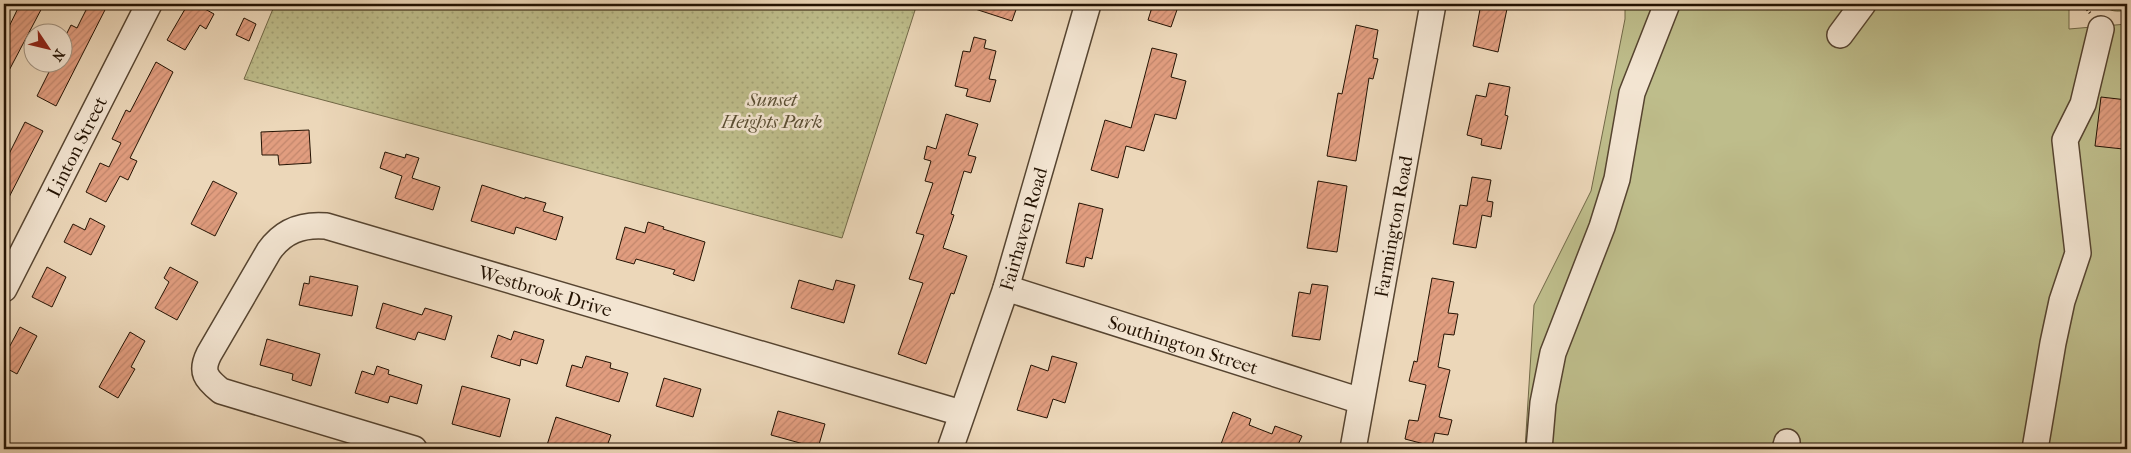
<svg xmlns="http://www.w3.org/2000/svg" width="2131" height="453" font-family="'IM FELL French Canon',serif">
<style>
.grass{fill:#bebd8b;stroke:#716847}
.park{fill:url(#park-dots);stroke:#716847}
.building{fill:url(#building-hatch);stroke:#241303}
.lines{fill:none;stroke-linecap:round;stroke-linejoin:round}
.minor-casing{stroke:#564430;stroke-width:28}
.path{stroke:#241303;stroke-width:3;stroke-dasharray:1 2.5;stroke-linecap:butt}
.minor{stroke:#f3e5d2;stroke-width:25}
.labels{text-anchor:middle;stroke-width:5;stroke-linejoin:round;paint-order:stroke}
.park-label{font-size:19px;font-style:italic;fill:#5a4e33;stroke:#f3e5d2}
.street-label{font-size:19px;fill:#241303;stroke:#f3e5d2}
</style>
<defs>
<pattern id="park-dots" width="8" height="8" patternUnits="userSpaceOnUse" patternTransform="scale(1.25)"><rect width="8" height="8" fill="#bebd8b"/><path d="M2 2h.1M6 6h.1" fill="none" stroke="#a3a276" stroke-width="1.8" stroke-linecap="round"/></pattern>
<pattern id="building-hatch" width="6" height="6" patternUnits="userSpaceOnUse" patternTransform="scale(1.25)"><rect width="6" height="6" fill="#e19d7f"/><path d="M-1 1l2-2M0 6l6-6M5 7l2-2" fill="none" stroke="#c1866c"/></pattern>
</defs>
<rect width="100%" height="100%" fill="#ecd7b9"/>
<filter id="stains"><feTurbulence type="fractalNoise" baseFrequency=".004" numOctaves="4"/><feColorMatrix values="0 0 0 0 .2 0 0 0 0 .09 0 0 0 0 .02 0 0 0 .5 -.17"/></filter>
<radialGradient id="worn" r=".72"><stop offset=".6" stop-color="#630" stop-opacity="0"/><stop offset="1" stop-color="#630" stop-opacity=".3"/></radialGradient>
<path class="grass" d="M1625,4H2069V29L2127,24V449H1525L1534,305L1591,191L1625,19Z
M2102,4H2127V10C2117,12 2110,12 2102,4Z"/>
<path class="park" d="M275,4H917L842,238L244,79Z"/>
<path class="building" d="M20,4H44L4,80V37Z
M89,4H108L56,106L37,96L54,62H62V43L71,25L77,28Z
M188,4H196L214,14L206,29L200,25L185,50L167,40Z
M969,4H1018L1012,21L969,7Z
M1153,4H1179L1171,27L1148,20Z
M1481,4H1508L1498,52L1473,46Z
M244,18L256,24L249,41L236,35Z
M1356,25L1378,30L1373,58L1378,59L1373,79L1369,78L1356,161L1327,156L1338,93L1342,94Z
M974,37L986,40L984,48L996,51L989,79L996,80L990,102L966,96L968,89L955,86L963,51L970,52Z
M1152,48L1177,54L1171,77L1186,81L1176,119L1155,114L1144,151L1126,146L1118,178L1091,170L1105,120L1131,128Z
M156,62L173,72L130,158L137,161L128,180L120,176L106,202L86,192L100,163L109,167L121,143L112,139L126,110L130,112Z
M1489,83L1510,87L1505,115L1508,116L1501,149L1481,145L1482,139L1467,135L1476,95L1486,97Z
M2101,97L2127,100L2123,149L2095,146Z
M946,114L978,124L968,155L976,157L971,173L964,171L951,214L954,215L943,248L967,256L954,294L951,293L926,364L898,354L923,283L909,279L924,235L916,233L933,183L925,181L931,161L924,159L927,146L936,149Z
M25,122L43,131L4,207V164Z
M309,130L311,163L279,165L278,155H262L261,132Z
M385,152L405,158L406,154L419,158L412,178L440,187L433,210L395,198L402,176L380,168Z
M1472,177L1491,180L1487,201L1493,202L1491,217L1482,215L1476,248L1453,244L1460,205L1467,206Z
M213,181L237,193L215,236L191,224Z
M1318,181L1347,186L1337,252L1307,248Z
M482,185L525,199V197L546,203L543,211L563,217L556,240L516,227L514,234L471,221Z
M1079,203L1103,209L1092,259L1086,257L1084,267L1066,263Z
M90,218L105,226L91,255L64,242L73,224L85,230Z
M648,222L664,227L663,229L705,242L694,281L673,274L675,270L636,259L634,264L616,259L625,227L645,233Z
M47,267L66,277L52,307L32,297Z
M170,267L198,282L177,320L155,308L169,282L164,278Z
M310,276L358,286L352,316L299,305L304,283L309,284Z
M1432,278L1454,282L1448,313L1458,314L1454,335L1444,334L1438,367L1450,370L1439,417L1452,420L1448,435L1435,433L1432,446L1405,439L1409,420L1418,421L1426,385L1409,381L1414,361L1417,362Z
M799,280L833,290L836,280L855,285L844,323L791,308Z
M1312,284L1328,286L1320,340L1292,336L1299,292L1310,294Z
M383,303L422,315L425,308L452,316L445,340L418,332L415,340L376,328Z
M20,327L37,336L17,374L4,367V357Z
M514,331L544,340L537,364L521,359L520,366L491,357L498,335L511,340Z
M130,332L145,341L131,367L135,369L118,398L99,387Z
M267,339L320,354L311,386L292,380L293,374L260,365Z
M586,356L611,363L610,368L628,373L619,402L566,386L572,365L582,368Z
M1052,356L1077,363L1065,403L1053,399L1047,418L1017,410L1031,365L1048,371Z
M377,366L389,370L388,374L422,385L417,404L390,396L388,403L355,393L362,371L374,375Z
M664,378L701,389L693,417L656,406Z
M462,386L510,399L500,437L452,424Z
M778,411L825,424L818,448L771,435Z
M1233,412L1251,419L1249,425L1272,434L1275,426L1302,436L1296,449H1235L1221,444Z
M556,417L611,435L606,449H559L547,445Z"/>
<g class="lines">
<defs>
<g id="minor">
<path d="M1840,35L1863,4"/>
<path id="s1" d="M1006,288L1361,401"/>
<path id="s2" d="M4,289L149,4"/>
<path id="s3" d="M414,449L221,391C206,379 200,372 209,354L269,251C283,231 302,224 326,226L961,413"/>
<path id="s4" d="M950,449L1006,288L1088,4"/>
<path id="s5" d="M1353,449L1433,4"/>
<path d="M1539,449L1543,403L1553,353L1602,227L1617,179L1632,93L1667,4"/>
<path d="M1785,449L1787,442"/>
<path d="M2035,449L2053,343L2062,301L2078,253L2065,140L2083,104L2101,29"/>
</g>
</defs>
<use href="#minor" class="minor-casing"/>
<path class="path" d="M2083,4L2090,13"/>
<use href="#minor" class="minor"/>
</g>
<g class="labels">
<g class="park-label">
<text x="772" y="106">Sunset<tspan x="772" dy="22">Heights Park</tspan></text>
</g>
<g class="street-label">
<text dy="7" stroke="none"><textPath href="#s2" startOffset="160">Linton Street</textPath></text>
<text dy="7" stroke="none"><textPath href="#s5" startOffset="226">Farmington Road</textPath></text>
<text dy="7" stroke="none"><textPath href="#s4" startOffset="232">Fairhaven Road</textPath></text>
<text dy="7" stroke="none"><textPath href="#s3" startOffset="659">Westbrook Drive</textPath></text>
<text dy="7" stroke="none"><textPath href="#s1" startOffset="186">Southington Street</textPath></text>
</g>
</g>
<rect width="2131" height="453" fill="none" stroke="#ecd7b9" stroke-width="20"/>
<rect x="5" y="5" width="2121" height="443" fill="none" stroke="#241303" stroke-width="2.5"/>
<rect x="10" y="10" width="2111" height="433" fill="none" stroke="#241303"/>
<g transform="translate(48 48) rotate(125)"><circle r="24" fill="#f3e5d2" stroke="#a0917f"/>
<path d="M0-4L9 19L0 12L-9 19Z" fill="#8f2418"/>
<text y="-8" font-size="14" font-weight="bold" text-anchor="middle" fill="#241303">N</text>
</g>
<rect width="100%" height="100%" filter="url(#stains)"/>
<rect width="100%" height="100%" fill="url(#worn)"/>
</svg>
